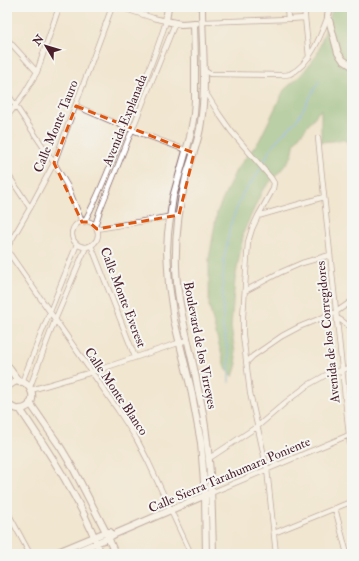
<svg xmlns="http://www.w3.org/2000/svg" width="359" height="561" font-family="'IM FELL Double Pica',serif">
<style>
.forest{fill:#7ab473;stroke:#626a4f}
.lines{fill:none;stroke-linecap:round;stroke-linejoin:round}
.stream{stroke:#64a4d7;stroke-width:1.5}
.street-casing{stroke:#846565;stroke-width:6}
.secondary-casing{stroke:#846565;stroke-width:8}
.street{stroke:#fff;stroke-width:4.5}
.secondary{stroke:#fff;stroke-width:6}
.marked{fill:none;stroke:#e0560e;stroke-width:3;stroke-dasharray:8 5;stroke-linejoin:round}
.labels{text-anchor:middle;stroke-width:4;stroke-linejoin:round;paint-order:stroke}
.street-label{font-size:13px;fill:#4a1f2b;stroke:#f6f6f2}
</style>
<rect width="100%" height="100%" fill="#f6f6f2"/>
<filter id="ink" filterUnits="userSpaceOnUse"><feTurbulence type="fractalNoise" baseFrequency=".025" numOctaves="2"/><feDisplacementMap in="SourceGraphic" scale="8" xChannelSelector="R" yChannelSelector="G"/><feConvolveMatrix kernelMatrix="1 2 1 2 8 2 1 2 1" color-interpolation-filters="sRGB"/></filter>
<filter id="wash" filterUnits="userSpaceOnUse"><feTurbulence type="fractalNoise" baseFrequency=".012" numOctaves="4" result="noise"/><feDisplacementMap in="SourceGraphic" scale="16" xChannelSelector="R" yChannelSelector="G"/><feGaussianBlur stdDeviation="0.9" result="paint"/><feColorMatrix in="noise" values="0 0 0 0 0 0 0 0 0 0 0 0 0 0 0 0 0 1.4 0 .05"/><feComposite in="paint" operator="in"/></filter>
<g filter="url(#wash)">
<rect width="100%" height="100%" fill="#f1e6d0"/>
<path class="forest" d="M333,7H352V148L345,140L321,142V109L295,142L292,156L282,169L262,191L244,231L235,280L231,327L237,364L233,377L225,368L209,306V259L217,212L236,170L259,141L284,90L301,75L317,55Z"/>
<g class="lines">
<path class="stream" d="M345,46L352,40
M229,382V357L223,328V286L224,259L231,223L243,193L257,175L271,148L278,139L296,121L301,113L319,81"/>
</g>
</g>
<g filter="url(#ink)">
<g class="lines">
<defs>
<path id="street" d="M287,7L288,19
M304,7L309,57
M203,22L288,19L305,18
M7,39L37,72
M204,70L210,74H213L280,75C284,75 287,75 290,74C310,65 321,35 328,16
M204,90L219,114L231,131L271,178L274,183L273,189L258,216L252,229L248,242L243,317V335L250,393L267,469L276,554
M7,93L54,163L68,187L82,222
M76,106L132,130L194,153
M7,117L24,94L37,72L59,7
M318,138L352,464
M7,173L30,208
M258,216L324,197
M72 234a13 13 0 1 1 26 0a13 13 0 1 1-26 0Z
M84,222C99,196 109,168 120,141C136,101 154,62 166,21L153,18L120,7
M95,226L100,210L175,23
M97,229L179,215
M91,245L135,357
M7,248L30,208L54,163L112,7
M7,250L118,410L136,438L148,461L191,554
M245,291L279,273L302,263L330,255
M337,318C343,321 348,325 352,331
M246,363L253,356L282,336L299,327L336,312L352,301
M22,382L77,244
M30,387L55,320L86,247
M31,390L92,372L187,340
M208,459L258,426L286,402L308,385L326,375L342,370L352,367
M211,493L349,435L352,436
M335,508L347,554
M7,511L30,554
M274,533L348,503L352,502"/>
<path id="secondary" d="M168,7L166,21L181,24L196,23
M202,7C202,45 207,84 201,122C199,141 191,159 186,177C179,206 175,237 176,267C177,308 191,348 198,389C202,406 205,424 207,442C212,479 212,517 213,554
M330,7L328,16L338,53L343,60L352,66
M194,23L195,61V100L194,114L190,137L173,197L168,233L167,251L169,285L174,320L191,389L201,443L205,496L206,554
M7,365L19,382
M7,388C26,366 45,405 21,409C15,410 11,407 7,403
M30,403L61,448L73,468L106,532L115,554
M20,409C51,455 82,502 101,554
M53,554L106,532H110
M70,554L108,538L115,534L208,494"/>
</defs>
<use href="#street" class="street-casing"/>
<use href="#secondary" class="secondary-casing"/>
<use href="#street" class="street"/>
<use href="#secondary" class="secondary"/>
</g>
</g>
<path d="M0 0H359V561H0ZM76,106L194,153L179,215L97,229L89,222H82L54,163Z" fill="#f1e6d0" fill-opacity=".55" fill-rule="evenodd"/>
<path class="marked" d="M76,106L194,153L179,215L97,229L89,222H82L54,163Z"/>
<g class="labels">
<g class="street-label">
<text transform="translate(124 120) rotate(-68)" y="5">Avenida Explanada</text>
<text transform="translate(55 126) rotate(-68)" y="5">Calle Monte Tauro</text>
<text transform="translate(124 297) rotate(69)" y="5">Calle Monte Everest</text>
<text transform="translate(327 332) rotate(-96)" y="5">Avenida de los Corregidores</text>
<text transform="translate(201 345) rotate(79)" y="5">Boulevard de los Virreyes</text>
<text transform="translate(117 391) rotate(56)" y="5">Calle Monte Blanco</text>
<text transform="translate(229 474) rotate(-23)" y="5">Calle Sierra Tarahumara Poniente</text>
</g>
</g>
<rect width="359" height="561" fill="none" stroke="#f6f6f2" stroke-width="24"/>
<g transform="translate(46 46) rotate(308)" stroke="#f6f6f2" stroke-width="3" paint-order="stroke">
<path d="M0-3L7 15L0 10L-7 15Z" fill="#4a1f2b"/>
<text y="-6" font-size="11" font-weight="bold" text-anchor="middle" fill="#4a1f2b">N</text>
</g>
</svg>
